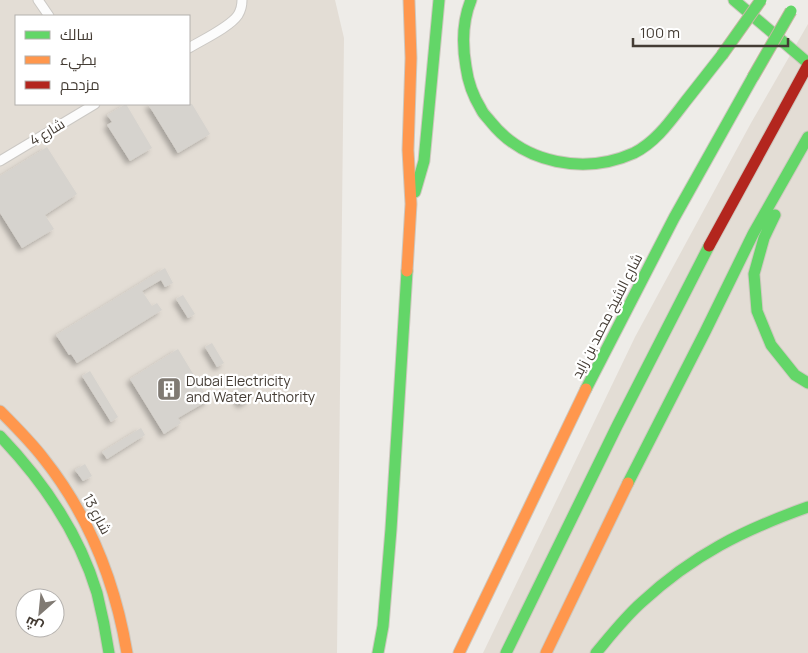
<svg xmlns="http://www.w3.org/2000/svg" width="808" height="653" font-family="Manrope,Cairo,sans-serif">
<style>
.residential{fill:#e3ddd5;fill-rule:evenodd}
.building{fill:#d6d3ce;filter:url(#shadow)}
.lines{fill:none;stroke-linecap:round;stroke-linejoin:round}
.street-casing{stroke:#cbc8c4;stroke-width:11}
.fast-casing{stroke:#cec8bf;stroke-width:13}
.slow-casing{stroke:#cec8bf;stroke-width:13}
.jam-casing{stroke:#cec8bf;stroke-width:13}
.street{stroke:#fcfcfc;stroke-width:9}
.fast{stroke:#63d668;stroke-width:11}
.slow{stroke:#ff974d;stroke-width:11}
.jam{stroke:#b3261e;stroke-width:11}
.fast-bridge-casing{stroke:#c6b7a3;stroke-width:13;stroke-linecap:butt}
.fast-bridge{stroke:#63d668;stroke-width:11}
.labels{text-anchor:middle;stroke-width:4.5;stroke-linejoin:round;paint-order:stroke}
.street-label{font-size:14px;fill:#443c34;stroke:#fff}
.poi-label{font-size:14px;fill:#443c34;stroke:#fff;text-anchor:start}
</style>
<defs>
<filter id="shadow"><feDropShadow dx="-3.5" dy="3.5" stdDeviation="2.5" flood-color="#0004"/></filter>
</defs>
<rect width="100%" height="100%" fill="#eeece8"/>
<path class="residential" d="M0,0H335L344,38L337,653H0ZM16,16H189V104H16ZM25,598H55V628H25Z
M808,24V653H483L635,337L751,123Z"/>
<path class="building" d="M126,104L152,148L130,161L107,125L112,122L107,115Z
M148,104H192L210,134L178,153Z
M47,147L77,194L45,215L54,229L22,248L0,213V176Z
M165,268L173,283L165,287L161,280L142,291L152,306L157,303L162,310L77,363L71,354L69,355L56,335Z
M183,295L195,314L188,318L176,299Z
M212,343L224,363L217,367L205,347Z
M178,349L209,400L178,418L181,423L164,434L130,379Z
M90,371L118,417L111,422L82,376Z
M242,387L250,399L241,405L233,393Z
M141,428L145,435L107,459L102,452Z
M85,464L92,476L83,481L75,470Z"/>
<g class="lines">
<defs>
<path id="street" d="M38,0L49,16
M189,48C202,40 230,27 238,15C241,10 242,5 242,0
M0,161L95,104"/>
<path id="fast" d="M471,0C462,22 462,44 466,67C468,82 473,96 481,109C483,114 487,117 490,121C524,164 585,175 634,153C658,141 673,117 689,97C700,83 711,69 722,55
M734,0L808,63
M415,192L424,161L439,0
M775,215L764,238L754,274L757,311L771,345L795,375L808,383
M586,389L674,218L753,77
M0,436C43,481 79,533 97,593C102,613 106,633 109,653
M628,483L705,332L753,234L808,137
M378,653L383,626L391,529L407,271
M506,653L617,426L709,246
M596,653C611,635 625,617 642,602C693,555 743,530 808,507"/>
<path id="slow" d="M407,271L411,204L408,150L411,58L409,0
M0,411C15,426 31,442 44,459C90,517 115,581 127,653
M459,653L586,389
M546,653L628,483"/>
<path id="jam" d="M709,246L808,65"/>
</defs>
<use href="#street" class="street-casing"/>
<use href="#fast" class="fast-casing"/>
<use href="#slow" class="slow-casing"/>
<use href="#jam" class="jam-casing"/>
<use href="#street" class="street"/>
<use href="#fast" class="fast"/>
<use href="#slow" class="slow"/>
<use href="#jam" class="jam"/>
<defs>
<path id="fast-bridge" d="M722,55L761,0
M753,77L791,11"/>
</defs>
<use href="#fast-bridge" class="fast-bridge-casing"/>
<use href="#fast-bridge" class="fast-bridge"/>
</g>
<defs>
<symbol id="building-square" viewBox="-11 -11 22 22"><rect x="-9" y="-9" width="18" height="18" rx="4" fill="#807a73" stroke="#fff"/><path d="M-4-6H4V6H1V3H-1V6H-4ZM-2.5-4.3h1.7v1.8h-1.7ZM.8-4.3h1.7v1.8H.8ZM-2.5-1h1.7V.8h-1.7ZM.8-1h1.7V.8H.8Z" fill="#fff"/></symbol>
</defs>
<g fill-rule="evenodd">
<use href="#building-square" x="155" y="375" width="28" height="28"/>
</g>
<g class="labels">
<g class="street-label">
<text transform="translate(47 132) rotate(-31)" y="5">شارع 4</text>
<text transform="translate(607 316) rotate(-63)" y="5">شارع الشيخ محمد بن زايد</text>
<text transform="translate(97 514) rotate(62)" y="5">شارع 13</text>
</g>
<g class="poi-label">
<text x="186" y="386">Dubai Electricity<tspan x="186" dy="16">and Water Authority</tspan></text>
</g>
</g>
<rect x="15" y="15" width="175" height="90" fill="#ffffff" stroke="#b4b1ae"/>
<rect x="25" y="31" width="25" height="8" fill="#63d668" stroke="#b4b1ae"/>
<text x="60" y="40" font-size="15" fill="#443c34">سالك</text>
<rect x="25" y="56" width="25" height="8" fill="#ff974d" stroke="#b4b1ae"/>
<text x="60" y="65" font-size="15" fill="#443c34">بطيء</text>
<rect x="25" y="81" width="25" height="8" fill="#b3261e" stroke="#b4b1ae"/>
<text x="60" y="90" font-size="15" fill="#443c34">مزدحم</text>
<g transform="translate(40 613) rotate(207)"><circle r="24" fill="#ffffff" stroke="#b4b1ae"/>
<path d="M0-4L9 19L0 12L-9 19Z" fill="#807a73"/>
<text y="-8" font-size="14" font-weight="bold" text-anchor="middle" fill="#443c34">ش</text>
</g>
<path d="M633 38v8h155v-8" fill="none" stroke="#443c34" stroke-width="2.5"/>
<text x="640" y="38" font-size="15" fill="#443c34" stroke="#ffffff" stroke-width="4" paint-order="stroke">100 m</text>
</svg>
